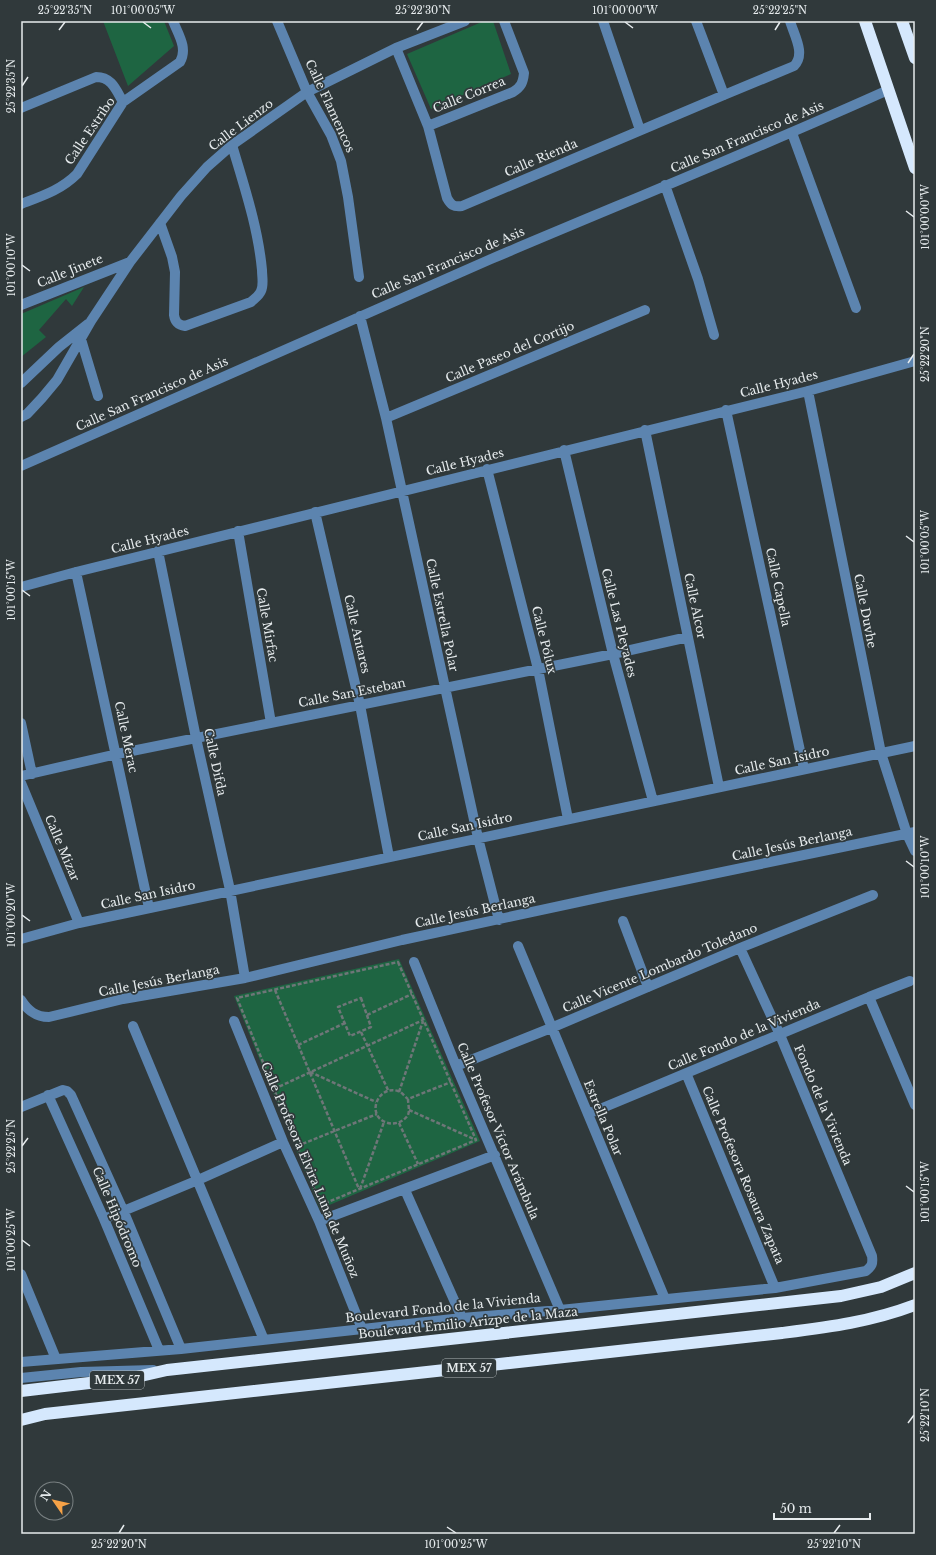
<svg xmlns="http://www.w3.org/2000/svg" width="936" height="1555" font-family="'Libre Baskerville',serif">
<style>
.green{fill:#1e6542}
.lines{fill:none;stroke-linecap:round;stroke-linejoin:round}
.path{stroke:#6e7678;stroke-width:2.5;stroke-dasharray:4 2;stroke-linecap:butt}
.minor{stroke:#5c84af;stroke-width:10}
.highway{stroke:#d5e8fd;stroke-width:12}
.ticks{fill:none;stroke:#e6ebed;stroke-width:1.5}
.labels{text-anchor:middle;stroke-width:3.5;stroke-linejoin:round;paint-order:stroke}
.shield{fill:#30393b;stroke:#afb6b8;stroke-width:1}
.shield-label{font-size:11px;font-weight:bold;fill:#e6ebed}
.street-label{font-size:12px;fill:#e6ebed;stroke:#30393b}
.neatline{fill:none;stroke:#e6ebed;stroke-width:1.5}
.ticks-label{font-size:10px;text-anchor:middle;fill:#e6ebed}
</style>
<rect width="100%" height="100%" fill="#30393b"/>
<path class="green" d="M103,21H164L174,46L128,86Z
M484,21H493L511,74L431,109L407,54Z
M84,287L72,306L66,299L39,330L46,337L21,357V314Z
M399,959L480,1141L320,1209L234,996Z"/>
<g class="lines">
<path class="path" d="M398,962L476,1140L321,1205L237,998Z
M275,990L359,1189
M361,998L371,1027L350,1036L338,1007Z
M367,1015L412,994
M361,1032L388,1090
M298,1045L345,1023
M310,1072L376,1102
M274,1089L423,1020
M399,1092L423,1021
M408,1099C408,1104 410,1110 408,1115C403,1123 392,1126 383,1121C367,1112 379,1085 398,1091C402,1092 405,1097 408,1099L451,1082
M409,1110L476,1140
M399,1123L418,1164
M297,1146L377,1114
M360,1189L384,1122"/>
<path class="minor" d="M277,21L307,92L331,135L341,161L348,197L359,277
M603,21L640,130
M696,21L724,95
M396,48L428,126L447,198C451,205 453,207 462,206L724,95L794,66C806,54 794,35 790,21
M21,108L96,77C112,77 116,90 123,102
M428,126L513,92C521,87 523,83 524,73L504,21
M792,133L856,308
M665,185L698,279L714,335
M21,204C42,196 61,190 77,174L123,102L180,62C188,48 178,34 173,21
M160,223L172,257L175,272L174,315C175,322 178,325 185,326L251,302C254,299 259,296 261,291C264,285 262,277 262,270C258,227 244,186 232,145
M21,305L130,262
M360,316L386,418L478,838L499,920
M80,336L98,396
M21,383L59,347L88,324
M808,391L881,753L907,834L915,851
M726,410L804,769
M21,417L27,414L42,398L57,380L91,321L130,262L181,196L207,167L232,145L307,92L396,48L465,21
M386,418L645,310
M645,430L719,787
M564,450L613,654L653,801
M21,466C177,397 333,327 491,259C623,203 757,149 888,90
M487,469L538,669L568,819
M315,512L360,705L389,857
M238,531L271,723
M158,551L196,738L230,890L245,978
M76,572L149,908
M21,587L76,572L808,391L915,361
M21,723L32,774
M21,776L117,754L613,654L688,637
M21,783L79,923
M623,921L648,987
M21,939L79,923L915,746
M518,946L665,1299
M414,962L456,1066L560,1310
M869,997L915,1105
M21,1000C28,1011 36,1017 49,1017L123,999L245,978L402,940L611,895L915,832
M234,1021L283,1142L319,1221L362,1329
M133,1026L264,1340
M456,1066L551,1028L740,948L873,895
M686,1073L775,1288
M48,1095L104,1219L159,1350
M21,1107L63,1090L67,1091L71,1095L123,1210L181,1349
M588,1114L869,997L910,981
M405,1190L462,1318
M104,1219L198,1180L283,1142
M319,1221L495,1155
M21,1274L56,1359
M21,1362L181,1349L462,1318L560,1310L775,1288L866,1271C872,1266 873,1264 872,1256L780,1035L740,948
M21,1378L81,1372L153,1370"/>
<path class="highway" d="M865,21L915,168
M902,21L915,58
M21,1391L132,1378L167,1370L841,1296L881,1287L915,1273
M21,1420L45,1414L782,1333C829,1327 870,1322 915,1305"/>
</g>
<path class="ticks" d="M143,22L151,28M625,22L633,28M59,30L65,22M417,30L423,22M775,30L780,22M22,86L28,77M906,211L914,217M22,265L30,271M908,363L914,354M906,536L914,542M22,590L30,596M906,861L914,867M22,915L30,921M22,1146L28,1138M906,1186L914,1192M22,1240L30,1246M908,1423L914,1415M447,1527L456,1533M119,1533L124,1525M834,1533L840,1525"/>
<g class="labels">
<g class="shield">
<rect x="442" y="1359" width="54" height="18" rx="3"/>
<rect x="90" y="1371" width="54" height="18" rx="3"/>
</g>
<g class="shield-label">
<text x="469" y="1372">MEX 57</text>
<text x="117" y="1384">MEX 57</text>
</g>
<g class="street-label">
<text transform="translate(469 95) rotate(-22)" y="4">Calle Correa</text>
<text transform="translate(330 106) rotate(65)" y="4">Calle Flamencos</text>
<text transform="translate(241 125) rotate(-37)" y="4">Calle Lienzo</text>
<text transform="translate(90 131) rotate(-56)" y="4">Calle Estribo</text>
<text transform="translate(747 137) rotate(-23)" y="4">Calle San Francisco de Asis</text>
<text transform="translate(541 158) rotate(-23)" y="4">Calle Rienda</text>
<text transform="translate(448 263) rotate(-23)" y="4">Calle San Francisco de Asis</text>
<text transform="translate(70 271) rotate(-22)" y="4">Calle Jinete</text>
<text transform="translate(510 352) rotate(-23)" y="4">Calle Paseo del Cortijo</text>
<text transform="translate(779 384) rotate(-14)" y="4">Calle Hyades</text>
<text transform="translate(152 394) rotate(-24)" y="4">Calle San Francisco de Asis</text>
<text transform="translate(465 462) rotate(-14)" y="4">Calle Hyades</text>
<text transform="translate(150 540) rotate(-14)" y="4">Calle Hyades</text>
<text transform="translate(778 587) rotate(78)" y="4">Calle Capella</text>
<text transform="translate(695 606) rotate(78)" y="4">Calle Alcor</text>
<text transform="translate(865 611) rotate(79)" y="4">Calle Duvhe</text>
<text transform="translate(442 615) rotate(78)" y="4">Calle Estrella Polar</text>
<text transform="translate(619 623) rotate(76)" y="4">Calle Las Pleyades</text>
<text transform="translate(267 625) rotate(80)" y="4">Calle Mirfac</text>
<text transform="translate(357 634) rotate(77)" y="4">Calle Antares</text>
<text transform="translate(544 640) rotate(76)" y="4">Calle Pólux</text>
<text transform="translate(352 693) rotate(-11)" y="4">Calle San Esteban</text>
<text transform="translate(126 737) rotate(78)" y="4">Calle Merac</text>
<text transform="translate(782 761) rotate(-12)" y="4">Calle San Isidro</text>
<text transform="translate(215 762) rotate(78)" y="4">Calle Difda</text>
<text transform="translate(465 827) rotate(-12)" y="4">Calle San Isidro</text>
<text transform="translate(792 844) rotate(-12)" y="4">Calle Jesús Berlanga</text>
<text transform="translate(62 848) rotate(67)" y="4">Calle Mizar</text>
<text transform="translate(148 895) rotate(-12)" y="4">Calle San Isidro</text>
<text transform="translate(475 911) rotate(-12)" y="4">Calle Jesús Berlanga</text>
<text transform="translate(660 968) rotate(-23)" y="4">Calle Vicente Lombardo Toledano</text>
<text transform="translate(159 981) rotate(-11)" y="4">Calle Jesús Berlanga</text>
<text transform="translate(744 1035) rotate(-23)" y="4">Calle Fondo de la Vivienda</text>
<text transform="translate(823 1105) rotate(67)" y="4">Fondo de la Vivienda</text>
<text transform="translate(603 1118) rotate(67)" y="4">Estrella Polar</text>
<text transform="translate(498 1131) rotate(67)" y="4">Calle Profesor Víctor Arámbula</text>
<text transform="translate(310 1170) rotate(67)" y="4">Calle Profesora Elvira Luna de Muñoz</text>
<text transform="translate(743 1175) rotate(67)" y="4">Calle Profesora Rosaura Zapata</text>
<text transform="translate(117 1217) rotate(67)" y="4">Calle Hipódromo</text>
<text transform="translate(443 1308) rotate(-6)" y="4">Boulevard Fondo de la Vivienda</text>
<text transform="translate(468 1323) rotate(-6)" y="4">Boulevard Emilio Arizpe de la Maza</text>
</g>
</g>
<rect width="936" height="1555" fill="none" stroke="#30393b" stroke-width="44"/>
<g transform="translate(54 1501) rotate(304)"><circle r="19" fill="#30393b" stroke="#798082"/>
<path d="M0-3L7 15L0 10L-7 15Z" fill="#f6a247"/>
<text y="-6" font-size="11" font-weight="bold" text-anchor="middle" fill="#e6ebed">N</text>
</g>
<path d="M774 1513v6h96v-6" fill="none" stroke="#e6ebed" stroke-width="2"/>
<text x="780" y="1513" font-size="12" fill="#e6ebed" stroke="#30393b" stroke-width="3" paint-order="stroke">50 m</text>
<rect x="22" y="22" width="892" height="1511" class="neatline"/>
<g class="ticks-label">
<text x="65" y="14">25°22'35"N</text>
<text x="143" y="14">101°00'05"W</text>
<text x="423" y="14">25°22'30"N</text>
<text x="625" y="14">101°00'00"W</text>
<text x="780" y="14">25°22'25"N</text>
<text transform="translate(11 86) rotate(-90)" y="4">25°22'35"N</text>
<text transform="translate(925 217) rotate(-90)" y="4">101°00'00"W</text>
<text transform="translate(11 265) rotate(-90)" y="4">101°00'10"W</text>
<text transform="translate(925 354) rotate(-90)" y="4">25°22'20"N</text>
<text transform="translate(925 542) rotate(-90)" y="4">101°00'05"W</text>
<text transform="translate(11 590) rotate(-90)" y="4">101°00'15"W</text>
<text transform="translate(925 867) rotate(-90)" y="4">101°00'10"W</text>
<text transform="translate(11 915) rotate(-90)" y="4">101°00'20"W</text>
<text transform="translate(11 1146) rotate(-90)" y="4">25°22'25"N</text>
<text transform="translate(925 1192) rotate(-90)" y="4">101°00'15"W</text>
<text transform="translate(11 1240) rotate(-90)" y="4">101°00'25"W</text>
<text transform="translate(925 1415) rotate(-90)" y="4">25°22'10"N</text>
<text x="119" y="1548">25°22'20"N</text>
<text x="456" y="1548">101°00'25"W</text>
<text x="834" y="1548">25°22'10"N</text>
</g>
</svg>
